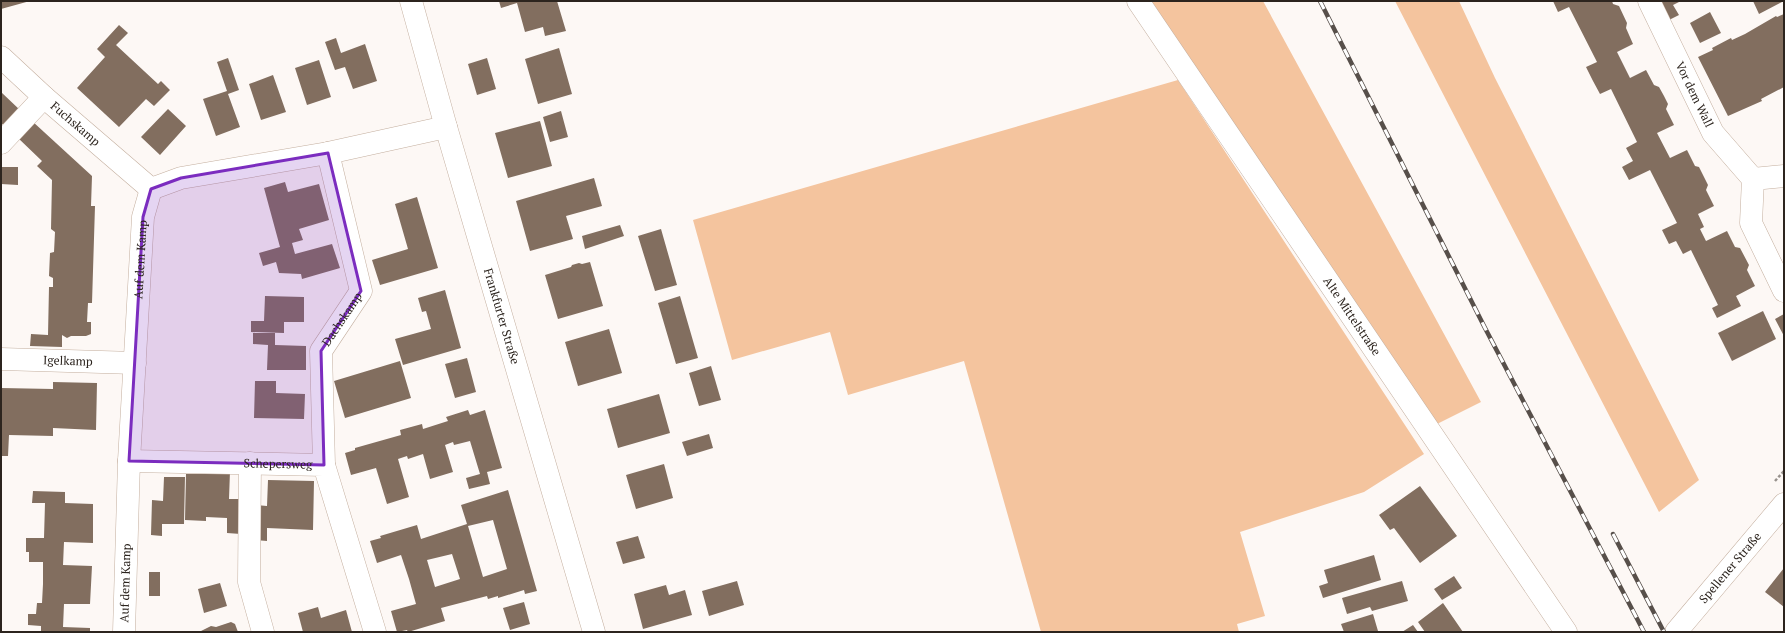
<svg xmlns="http://www.w3.org/2000/svg" width="1785" height="633" font-family="'PT Serif',serif">
<style>
.green{fill:#f4c49e}
.building{fill:#826e5f;fill-rule:evenodd}
.lines{fill:none;stroke-linecap:round;stroke-linejoin:round}
.minor-casing{stroke:#c4af9f;stroke-width:23}
.major-casing{stroke:#c4af9f;stroke-width:23}
.path{stroke:#98928d;stroke-width:2.5;stroke-dasharray:3 2;stroke-linecap:butt}
.minor{stroke:#fff;stroke-width:22}
.major{stroke:#fff;stroke-width:22}
.rail-casing{stroke:#574f4a;stroke-width:4.5}
.rail{stroke:#fff;stroke-width:3;stroke-dasharray:9;stroke-linecap:butt}
.marked{fill:#7b2cbf;fill-opacity:0.2;stroke:#7b2cbf;stroke-width:3;stroke-linejoin:round}
.labels{text-anchor:middle;stroke-width:3;stroke-linejoin:round;paint-order:stroke}
.street-label{font-size:12px;fill:#2c241e;stroke:#fff}
</style>
<rect width="100%" height="100%" fill="#fdf8f5"/>
<path class="green" d="M1151,1H1263L1481,402L1435,425Z
M1395,1H1459L1495,78L1699,480L1659,512Z
M1178,80L1424,454L1364,492L1240,532L1265,616L1237,624L1239,632H1041L964,361L848,395L830,332L732,360L693,220Z"/>
<path class="building" d="M1,1H30L1,9Z
M499,1H557L566,31L545,36L543,27L525,32L517,3L501,8Z
M1553,1H1612L1613,4L1619,6L1627,23L1626,28L1633,44L1617,52L1630,78L1646,70L1654,85L1659,87L1664,96L1668,104L1666,109L1674,125L1657,133L1670,158L1687,150L1695,166L1699,167L1708,185L1706,190L1714,206L1698,214L1704,227L1700,229L1706,241L1727,231L1735,247L1740,248L1749,265L1747,270L1755,286L1736,296L1741,306L1717,318L1712,308L1718,305L1691,250L1683,254L1676,241L1669,244L1662,230L1677,223L1650,170L1629,180L1622,167L1633,161L1626,148L1637,142L1611,89L1600,94L1593,81L1586,67L1597,62L1569,7L1558,12Z
M1657,1H1681L1673,5L1679,15L1667,21Z
M1753,1H1784L1759,14Z
M1710,12L1721,33L1700,43L1690,23Z
M1784,14V87L1761,99L1762,101L1728,116L1698,57L1713,50L1712,48L1731,38L1732,40L1745,34L1776,16L1777,17Z
M119,25L128,33L116,45L158,84L161,81L170,90L154,106L146,99L119,127L77,88L105,57L97,49Z
M336,38L341,53L365,44L377,81L353,89L345,67L335,70L325,42Z
M559,48L572,94L538,104L525,59Z
M228,58L239,90L228,94L240,127L216,136L203,99L227,91L217,62Z
M487,58L496,89L477,95L468,64Z
M319,60L331,97L307,105L295,68Z
M273,75L286,112L261,120L249,84Z
M1,92L21,111L6,127L1,123Z
M168,109L186,126L160,155L141,137Z
M561,111L568,137L550,142L543,117Z
M32,121L92,176L91,206H95L92,303H88L87,322H91V334L86,336H71L67,338L62,335V347L30,346L31,334L48,335L49,287H53V278L49,276L50,253L54,252L55,232L51,229L52,180L37,166L42,161L17,137Z
M540,121L552,166L508,178L495,133Z
M1,167H18V185L1,184Z
M594,178L602,206L566,216L573,239L530,251L516,201Z
M285,182L288,192L319,184L329,220L299,229L303,240L292,243L295,254L332,244L340,268L302,279L301,274L279,273L276,262L263,266L259,253L280,247L264,188Z
M417,197L438,268L380,285L372,260L408,249L395,204Z
M620,225L624,236L585,249L582,236Z
M661,229L677,285L655,291L638,236Z
M590,262L603,306L558,319L545,275L571,267L572,265L579,263L582,264Z
M445,290L461,348L403,365L395,339L431,329L426,311L422,312L418,298Z
M265,296L304,297V322H284V333L251,332V321H264Z
M680,296L698,358L676,364L658,303Z
M1763,311L1776,339L1732,361L1718,333Z
M1784,314V336L1775,319Z
M609,329L622,373L578,386L565,342Z
M253,333H275V345L306,346V370H267L268,345L253,344Z
M467,358L476,392L455,398L445,364Z
M400,361L411,398L345,418L334,381Z
M711,366L721,400L699,406L689,373Z
M255,381H276V393L305,394L304,419L254,418Z
M53,382L97,383L96,430L53,428V436L9,435L8,456H1V388L53,389Z
M659,394L670,433L618,448L607,409Z
M468,410L470,415L485,410L502,468L487,472L490,484L469,489L466,478L480,474L470,441L454,445L453,442L445,445L453,472L430,479L423,454L408,459L407,456L398,459L409,497L387,504L376,468L351,475L345,453L355,450V448L401,435L400,430L422,424L423,429L448,421L446,417Z
M709,434L713,448L687,456L682,442Z
M664,464L673,498L636,509L626,475Z
M208,470L230,471L229,499H242L241,534L227,533V518L206,517V521L185,520L186,474H208Z
M164,477H185L184,524H162V536L151,535L152,500L163,501Z
M268,480L314,481L313,530L267,528V541L255,540L256,505L267,506Z
M1420,486L1457,536L1420,563L1394,528L1390,530L1379,515Z
M508,490L537,591L525,594L524,590L498,598V596L488,599L487,596L441,608L445,621L408,632L407,630L397,632L391,611L416,604L409,579L401,555L377,563L370,541L381,538L380,536L417,525L421,539L467,524L461,505ZM493,520L507,569L483,577L468,526ZM452,554L460,579L435,587L427,560Z
M33,491L65,492V503L93,504V543L64,542L63,565L92,566L90,604H64L63,627L90,628V632H41V626L28,625V614H36L37,603H42L43,584V562H29V552H26V538H44L45,503H32Z
M638,536L645,558L623,564L616,542Z
M1374,555L1381,580L1323,598L1319,586L1328,583L1324,570Z
M1784,568V607L1765,592Z
M149,572H160V596H149Z
M1454,576L1462,588L1442,600L1434,589Z
M737,581L744,605L709,616L702,591Z
M1402,581L1408,601L1372,611L1370,607L1347,614L1342,598Z
M220,583L227,606L204,613L198,589Z
M666,585L669,595L685,590L692,615L643,629L634,594Z
M524,602L530,624L510,630L503,608Z
M1443,603L1463,632H1425L1418,622Z
M318,607L321,618L346,610L352,632H303L298,613Z
M1373,614L1378,631L1344,632L1341,624Z
M231,622L235,624L238,632H199L211,626L216,627Z
M1413,625L1418,632H1402Z"/>
<g class="lines">
<defs>
<g id="minor">
<path id="s1" d="M1138,1L1566,632"/>
<path id="s2" d="M1649,1L1713,133L1753,179L1751,223L1784,291"/>
<path id="s3" d="M1,57L44,97L151,189"/>
<path d="M1,143L44,97"/>
<path d="M1753,179L1784,176"/>
<path id="s4" d="M1,359L135,363"/>
<path id="s5" d="M129,461L324,465L375,632"/>
<path d="M250,463L249,582L263,632"/>
<path id="s6" d="M324,465L321,351L361,291L328,153"/>
<path id="s7" d="M124,632L129,461L143,217L151,189L181,178L328,153L446,127"/>
<path id="s8" d="M1676,632L1784,504"/>
</g>
<g id="major">
<path id="s9" d="M411,1L446,127L594,632"/>
</g>
</defs>
<use href="#minor" class="minor-casing"/>
<use href="#major" class="major-casing"/>
<path class="path" d="M1775,481L1784,471"/>
<use href="#minor" class="minor"/>
<use href="#major" class="major"/>
<defs>
<path id="rail" d="M1320,1L1485,328L1644,632
M1613,534L1664,632"/>
</defs>
<use href="#rail" class="rail-casing"/>
<use href="#rail" class="rail"/>
</g>
<path class="marked" d="M328,153L361,291L321,351L324,465L129,461L143,217L151,189L181,178Z"/>
<g class="labels">
<g class="street-label">
<text dy="4" stroke="none"><textPath href="#s2" startOffset="104">Vor dem Wall</textPath></text>
<text dy="4" stroke="none"><textPath href="#s3" startOffset="100">Fuchskamp</textPath></text>
<text dy="4" stroke="none"><textPath href="#s7" startOffset="373">Auf dem Kamp</textPath></text>
<text dy="4" stroke="none"><textPath href="#s1" startOffset="381">Alte Mittelstraße</textPath></text>
<text dy="4" stroke="none"><textPath href="#s9" startOffset="328">Frankfurter Straße</textPath></text>
<text dy="4" stroke="none"><textPath href="#s6" startOffset="152">Dachskamp</textPath></text>
<text dy="4" stroke="none"><textPath href="#s4" startOffset="67">Igelkamp</textPath></text>
<text dy="4" stroke="none"><textPath href="#s5" startOffset="149">Schepersweg</textPath></text>
<text dy="4" stroke="none"><textPath href="#s8" startOffset="84">Spellener Straße</textPath></text>
<text dy="4" stroke="none"><textPath href="#s7" startOffset="49">Auf dem Kamp</textPath></text>
</g>
</g>
<rect width="1785" height="633" fill="none" stroke="#2c241e" stroke-width="4"/>
</svg>
